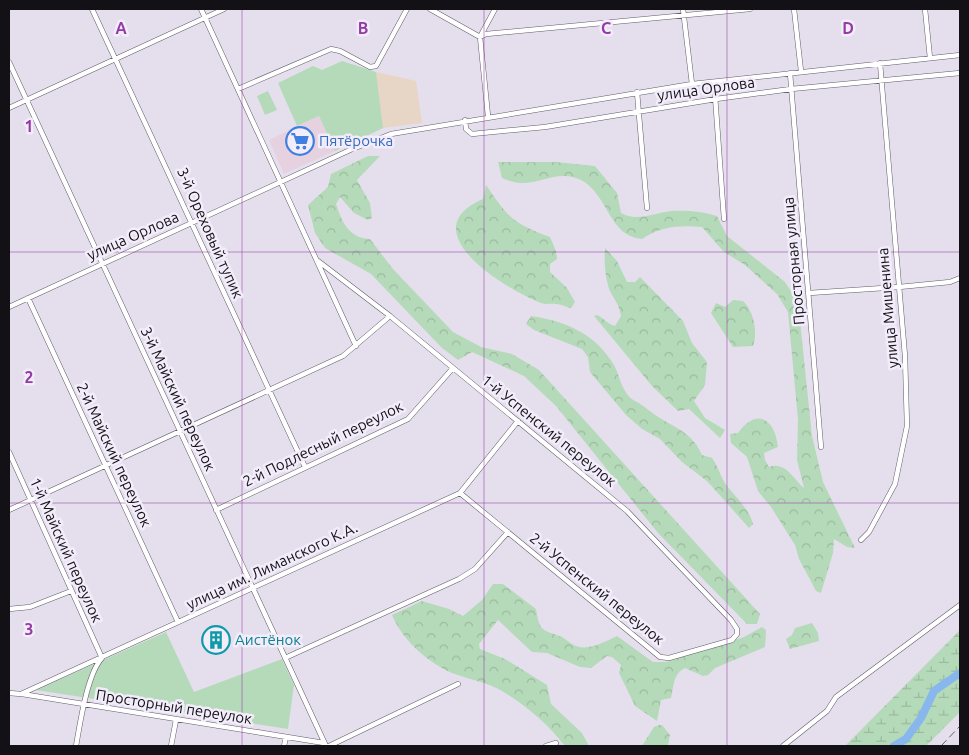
<svg xmlns="http://www.w3.org/2000/svg" width="969" height="755" font-family="Ubuntu,sans-serif">
<style>
.commercial{fill:#e6d1e0}
.medical{fill:#e7d5c5}
.grass{fill:#b5dab9}
.forest{fill:url(#forest-crowns)}
.wetland{fill:url(#wetland-marsh)}
.lines{fill:none;stroke-linecap:round;stroke-linejoin:round}
.river{stroke:#87b7ec;stroke-width:8}
.minor-casing{stroke:#615c68;stroke-width:5.5}
.minor{stroke:#fff;stroke-width:4.5}
.rail{stroke:#635f67;stroke-width:1;stroke-dasharray:8 4;stroke-linecap:butt}
.grid{fill:none;stroke:#943aa5;stroke-width:1;stroke-opacity:0.55}
.labels{text-anchor:middle;stroke-width:5;stroke-linejoin:round;paint-order:stroke}
.street-label{font-size:15px;fill:#131115;stroke:#f3ecfa}
.shop-label{font-size:15px;fill:#366cbe;stroke:#f3ecfa;text-anchor:start}
.culture-label{font-size:15px;fill:#0d838f;stroke:#f3ecfa;text-anchor:start}
.grid-label{font-size:16px;text-anchor:middle;font-weight:bold;fill:#943aa5;stroke:#f3ecfa;stroke-width:5;stroke-linejoin:round;paint-order:stroke}
</style>
<defs>
<pattern id="forest-crowns" width="20" height="18" patternUnits="userSpaceOnUse" patternTransform="scale(1.25)"><rect width="20" height="18" fill="#b5dab9"/><path d="M2 6a3 3 0 1 1 6 0M12 15a3 3 0 1 1 6 0" fill="none" stroke="#9bba9e"/></pattern>
<pattern id="wetland-marsh" width="20" height="14" patternUnits="userSpaceOnUse" patternTransform="scale(1.25)"><rect width="20" height="14" fill="#b5dab9"/><path d="M1 5h8M5 5V1M11 12h8M15 12V8" fill="none" stroke="#9bba9e"/></pattern>
</defs>
<rect width="100%" height="100%" fill="#e5dfed"/>
<path class="commercial" d="M319,116L335,151L284,174L269,140Z"/>
<path class="medical" d="M376,72L416,81L422,123L383,128Z"/>
<path class="grass" d="M342,61L376,72L383,128L335,151L319,116L297,126L278,83L313,66L322,70Z
M268,91L277,110L265,115L257,96Z
M166,632L194,692L282,659L294,685L288,729L36,690Z"/>
<path class="forest" d="M368,156H380L357,180L370,203L372,218L368,220L354,213L340,197L336,204C342,222 349,238 370,239L393,269L453,332L481,347L512,354L539,370L760,614L757,624H747L658,533L556,406L524,376L472,352L458,360L442,348L371,274L325,248L315,233L308,205L328,187L331,174Z
M498,162H556L595,166L617,193L621,213C636,222 654,213 671,211C687,210 702,211 717,216L727,236L785,282L798,302L812,436L823,482L855,548L847,547L834,539L833,553L821,593L816,591L799,559L795,545L771,507L758,491L747,457L731,443L730,434L738,433C757,407 775,419 778,447L764,453L765,460L769,467C786,461 793,479 804,488L797,460L798,420L788,312L777,294L745,265L724,252L702,227C681,225 660,226 642,239C608,236 609,195 581,180C559,169 542,184 520,183C514,183 507,180 502,178Z
M486,185C508,217 512,223 550,237L556,251L557,259L550,264V272L567,288L575,302L571,308C566,307 561,304 556,304C551,303 546,305 541,303C507,290 409,231 483,199Z
M605,248L617,261L627,282H635L640,277L683,321L692,343L707,362L705,385L694,401L705,418L725,430L720,438L689,409L678,411L652,386L594,316L597,315C604,318 607,324 615,326L621,316C619,304 615,301 610,291C605,278 604,262 605,248Z
M733,300L743,301C754,311 758,333 753,346L733,347L711,313L716,303L725,307Z
M531,316C565,321 595,333 614,365C620,376 622,394 635,401C644,405 651,413 660,418C678,429 693,434 702,455L712,458C718,466 720,475 725,483C734,496 749,508 753,524L749,528L707,481L682,462L660,439L642,429L626,415L590,372L588,357L582,349L534,330L526,324Z
M493,584H503L536,609C540,633 542,629 562,637C566,639 568,642 572,644C586,653 604,642 617,636L653,662H666L744,637L762,627L766,630L765,647L715,668L708,675L703,676L685,668C673,674 674,686 671,698L661,700L657,721L635,706L619,673L621,665L612,657L607,656L591,668L580,667L547,653L532,652L498,620L479,644L480,649L505,659L547,685L551,704L582,733L589,746H565C548,724 526,705 502,691C487,682 471,680 455,674C430,665 402,640 392,615L422,601L449,609L463,616L482,600Z
M812,623L818,633L819,641L790,649L786,639L792,635L795,628Z
M659,725H662L670,735L668,746H642L654,727Z"/>
<path class="wetland" d="M960,630V712L926,746H845Z"/>
<g class="lines">
<path class="river" d="M894,746L906,739L921,718L934,691L960,673"/>
<defs>
<path id="minor" d="M92,9L305,467
M201,9L356,346
M430,9L480,37
M683,9L692,84
M794,9L801,71
M925,9L930,58
M481,35L495,9
M480,37L486,34L750,9
M480,37L488,116
M9,62L326,746
M790,73L821,447
M714,82L724,219
M238,89L331,49L340,51L370,67L376,66L407,9
M637,92L647,208
M9,108L224,9
M465,120L466,129L472,134L545,127L716,99L791,89L960,73
M318,261L390,316L627,511L731,620L737,629V634L732,640L669,658L660,657L460,493
M809,293L899,287L950,282L960,278
M28,298L178,622
M9,307L350,150L391,134L692,84L960,55
M9,452L102,658C87,674 80,724 76,746
M9,510L343,356L390,316
M216,510L408,419L453,368
M861,540L869,532L895,484L907,426L905,356L880,63
M9,609L30,607L71,591
M285,658L459,579L475,569L508,532
M9,693L21,694L460,493L518,421
M22,694L324,743
M171,746L176,720
M284,746L286,737
M329,746L458,684
M546,746L556,743
M783,746L827,711L836,697L960,605"/>
</defs>
<use href="#minor" class="minor-casing"/>
<use href="#minor" class="minor"/>
<path class="rail" d="M941,746L960,726"/>
</g>
<path class="grid" d="M242,9V746M484,9V746M727,9V746M9,252H960M9,503H960"/>
<defs>
<symbol id="supermarket-ring" viewBox="-11 -11 22 22"><circle r="9.5" fill="#f3ecfa" stroke="#3f7fe0" stroke-width="1.5"/><path d="M-6-5.5h2.5l.6 2H6L4.5 2H-2.5L-4.4-4H-6ZM-1.5 3.2a1.3 1.3 0 1 0 .1 0ZM3 3.2a1.3 1.3 0 1 0 .1 0Z" fill="#3f7fe0"/></symbol>
<symbol id="building-ring" viewBox="-11 -11 22 22"><circle r="9.5" fill="#f3ecfa" stroke="#0f9aa8" stroke-width="1.5"/><path d="M-4-6H4V6H1V3H-1V6H-4ZM-2.5-4.3h1.7v1.8h-1.7ZM.8-4.3h1.7v1.8H.8ZM-2.5-1h1.7V.8h-1.7ZM.8-1h1.7V.8H.8Z" fill="#0f9aa8"/></symbol>
</defs>
<g fill-rule="evenodd">
<use href="#supermarket-ring" x="284" y="125" width="32" height="32"/>
<use href="#building-ring" x="200" y="624" width="32" height="32"/>
</g>
<g class="labels">
<g class="street-label">
<text transform="translate(706 89) rotate(-8)" y="5">улица Орлова</text>
<text transform="translate(210 233) rotate(66)" y="5">3-й Ореховый тупик</text>
<text transform="translate(133 236) rotate(-24)" y="5">улица Орлова</text>
<text transform="translate(794 261) rotate(-95)" y="5">Просторная улица</text>
<text transform="translate(888 308) rotate(-95)" y="5">улица Мишенина</text>
<text transform="translate(178 399) rotate(65)" y="5">3-й Майский переулок</text>
<text transform="translate(549 431) rotate(39)" y="5">1-й Успенский переулок</text>
<text transform="translate(323 444) rotate(-26)" y="5">2-й Подлесный переулок</text>
<text transform="translate(114 455) rotate(65)" y="5">2-й Майский переулок</text>
<text transform="translate(66 550) rotate(66)" y="5">1-й Майский переулок</text>
<text transform="translate(272 566) rotate(-25)" y="5">улица им. Лиманского К.А.</text>
<text transform="translate(597 589) rotate(39)" y="5">2-й Успенский переулок</text>
<text transform="translate(174 707) rotate(9)" y="5">Просторный переулок</text>
</g>
<g class="shop-label">
<text x="319" y="146">Пятёрочка</text>
</g>
<g class="culture-label">
<text x="235" y="645">Аистёнок</text>
</g>
</g>
<g class="grid-label">
<text x="121" y="34">A</text>
<text x="363" y="34">B</text>
<text x="606" y="34">C</text>
<text x="848" y="34">D</text>
<text x="29" y="132">1</text>
<text x="29" y="383">2</text>
<text x="29" y="635">3</text>
</g>
<rect width="969" height="755" fill="none" stroke="#131115" stroke-width="20"/>
</svg>
